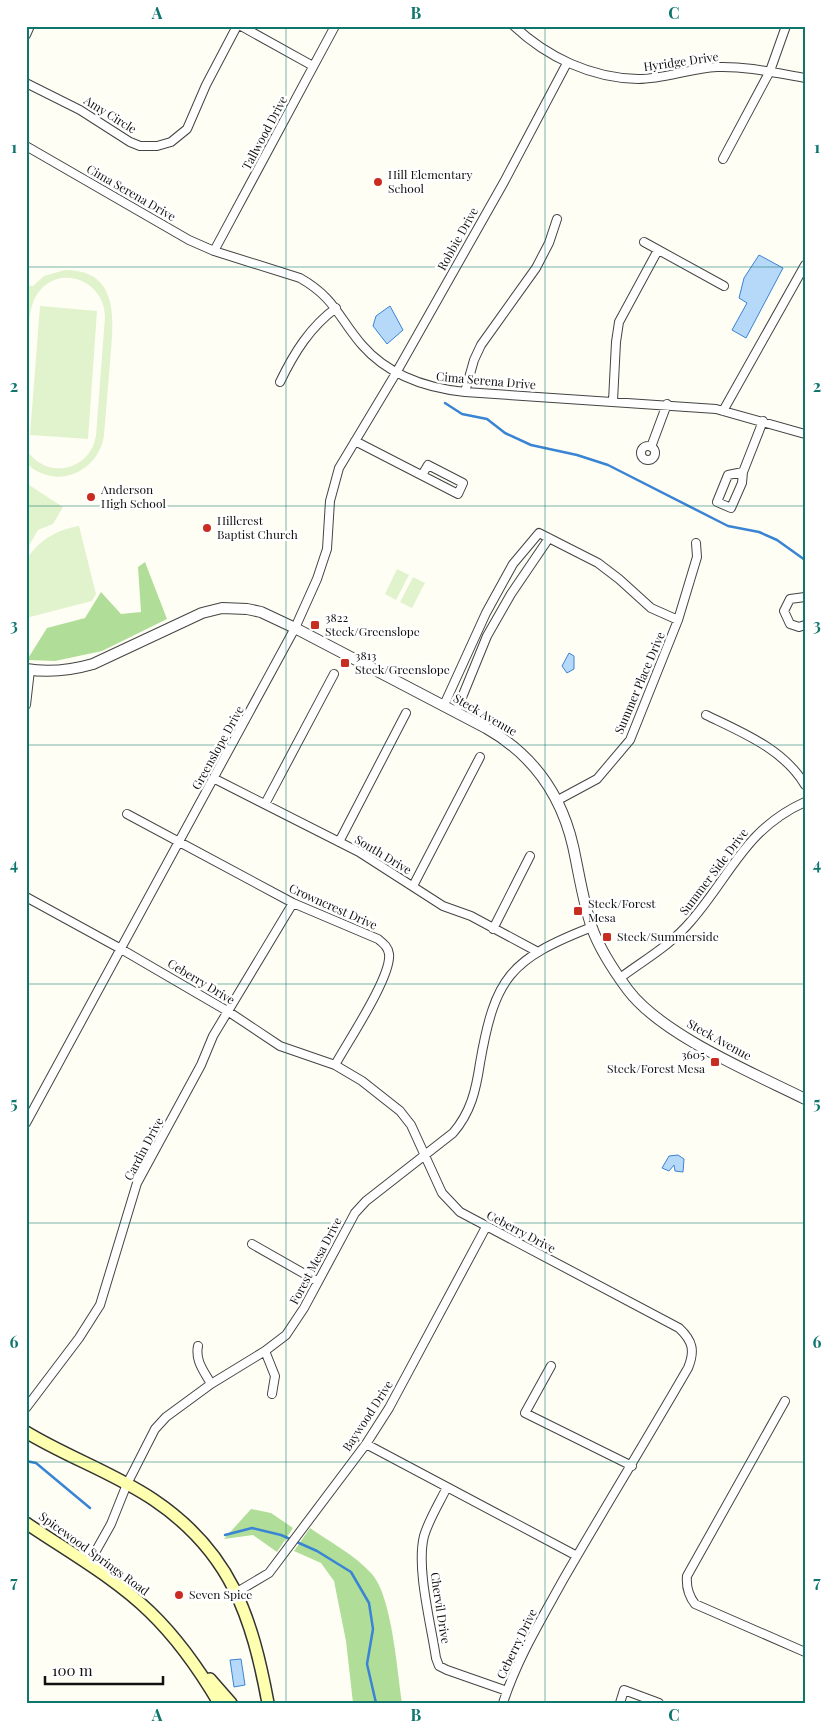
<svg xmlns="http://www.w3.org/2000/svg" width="831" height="1729" font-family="'Playfair Display',serif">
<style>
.forest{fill:#b0de99}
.pitch{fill:#e1f3cd}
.water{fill:#b6d8f9;stroke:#3984d4}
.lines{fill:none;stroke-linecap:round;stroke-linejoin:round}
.stream{stroke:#3984d4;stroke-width:2.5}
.minor-casing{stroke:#444;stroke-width:10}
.tertiary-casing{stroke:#444;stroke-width:12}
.secondary-casing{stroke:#333;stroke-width:14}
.minor{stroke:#fff;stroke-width:8}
.tertiary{stroke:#fff;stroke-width:10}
.secondary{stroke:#feffaf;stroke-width:11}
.grid{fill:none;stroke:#0f766e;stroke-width:1;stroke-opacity:0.55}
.poi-dot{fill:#c92c20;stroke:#fff;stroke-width:2}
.labels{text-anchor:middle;stroke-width:5;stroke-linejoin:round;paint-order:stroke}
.street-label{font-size:12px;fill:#111;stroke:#fff}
.poi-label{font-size:12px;fill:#111;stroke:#fff;text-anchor:start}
.neatline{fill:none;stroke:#0f766e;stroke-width:2}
.grid-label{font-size:16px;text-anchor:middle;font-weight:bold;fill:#0f766e}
</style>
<rect width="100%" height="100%" fill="#fffef4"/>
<path class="forest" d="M145,562L167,619L102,651L55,661L27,660L47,628L85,618L101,592L121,614L141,612L138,567Z
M251,1509L271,1513L293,1528L277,1552L253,1535L224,1539Z
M310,1528C330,1542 355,1555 372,1574C392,1597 397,1670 402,1703H353L346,1641L334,1581L321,1563L294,1551Z"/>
<path class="pitch" d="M65,270C122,270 113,323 110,363C108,387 106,411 104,436C98,473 55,491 26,463V449C46,481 91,471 96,435L105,317C105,279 56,262 36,296C26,313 28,352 26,373V285L33,286L44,276Z
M40,306L97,311L88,439L30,435Z
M26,483L63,507L53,524L38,530L26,551Z
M79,526L96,594L92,601L26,618V561C37,541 56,530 79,526Z
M397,569L409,575L396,600L385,594Z
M413,577L425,583L412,608L400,602Z"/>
<path class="water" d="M759,255L783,268L746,338L732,330L747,303L739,298L744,278Z
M390,306L403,330L387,344L373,326L376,316Z
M569,653L574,656V669L567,673L562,666Z
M678,1155L684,1159L683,1172L675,1171L674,1165L669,1171L662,1168L669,1156Z
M241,1659L245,1685L234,1687L230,1660Z"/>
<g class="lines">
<path class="stream" d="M445,403L462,414L487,419L505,433L531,445L577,455L608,465L728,526L759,532L777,540L805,560
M26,1461L36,1463L90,1508
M225,1535L252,1528L281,1535L317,1551L351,1572L369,1603L373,1629L367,1664L376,1703"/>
<defs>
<path id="minor" d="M241,26L313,66
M514,26C547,57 591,78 638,79C665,79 691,68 717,67C747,66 776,73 805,78
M26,35L30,26
M26,83L80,110L130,142L140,146H157L171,142L187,129L206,85L237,26
M26,146L189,240L214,251L300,278C335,298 338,317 362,345C389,376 426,388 465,392L716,409L805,434
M723,159L770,71L786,26
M644,242L724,286
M214,251L335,26
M280,382C294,353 310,327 336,308
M465,392L474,360L481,345L536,268L549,243L557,219
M613,401L616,342L619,322L658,250
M723,411L805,265
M355,441L458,494L463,483L428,465L422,475
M641 453a7 7 0 1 1 14 0a7 7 0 1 1-14 0Z
M651,447L667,404
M743,472L742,483L731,508L717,502L728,475L743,472L763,421
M805,597L790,599L784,611L790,624L799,627L805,625
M26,705L30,670
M444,705L486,613L513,564L539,533L598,563L619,579L651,608L678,620
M456,712L487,636L511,594L549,538
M706,715C741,732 784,749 805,785
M215,779L359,852L443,906L471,916L538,952
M558,800L597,779L630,740L678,620L697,557L696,543
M265,804L334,674
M127,814L293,903L378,939C384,944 388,947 389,954C392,976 347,1043 335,1065
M339,842L406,713
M413,886L480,757
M26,897L121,949L229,1012L280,1046L335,1065L362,1081L400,1111L411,1125L442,1193L460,1212L679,1328C693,1341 695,1351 688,1368C647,1439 604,1509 563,1580C541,1620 517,1659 503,1703
M493,929L530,856
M620,978C644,960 671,945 691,921C731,875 745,829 805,802
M26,1123L295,628L317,579L327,549L330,501L339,468L396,373L504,182L567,63
M252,1244L317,1281
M198,1346C195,1361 204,1371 211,1384
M265,1351L275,1376L272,1394
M551,1366L525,1413L632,1466
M785,1401L687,1576C686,1587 688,1595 695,1604L805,1652
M26,1408L79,1338L100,1305L137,1183L201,1065L213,1036L293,903
M366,1444L577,1556
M447,1487C440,1502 429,1519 424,1536C416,1568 431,1624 436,1658L439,1666L447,1670L507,1691
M88,1565L111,1524L127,1484L155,1429L166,1417L211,1384L265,1351L286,1335L304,1308L355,1213L366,1201L453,1133C471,1112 476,1090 480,1063C495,977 510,959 592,927
M237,1592L269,1573L366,1444L389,1408L486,1227
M620,1703L624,1690L659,1703"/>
<path id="tertiary" d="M26,669C49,673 72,670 93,664L202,613L222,608L247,609L261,612L295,628L486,728C532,754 561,794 573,846C579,873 583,902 592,928C600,950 614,971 628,990C662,1035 753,1073 805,1099"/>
<path id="secondary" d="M26,1432C67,1457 114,1473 154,1500C231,1552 252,1617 268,1703
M26,1523C67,1551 114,1577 150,1612C178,1639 199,1669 219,1703
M210,1679L231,1703"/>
</defs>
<use href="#minor" class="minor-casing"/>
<use href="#tertiary" class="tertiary-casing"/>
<use href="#secondary" class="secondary-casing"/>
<use href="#minor" class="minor"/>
<use href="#tertiary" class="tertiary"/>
<use href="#secondary" class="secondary"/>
</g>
<path class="grid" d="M286,26V1703M545,26V1703M26,267H805M26,506H805M26,745H805M26,984H805M26,1223H805M26,1462H805"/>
<g class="poi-dot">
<circle cx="378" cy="182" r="5"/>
<circle cx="91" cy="497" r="5"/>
<circle cx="207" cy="528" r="5"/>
<rect x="310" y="620" width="10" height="10" rx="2.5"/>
<rect x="340" y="658" width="10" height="10" rx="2.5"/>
<rect x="573" y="906" width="10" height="10" rx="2.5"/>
<rect x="602" y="932" width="10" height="10" rx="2.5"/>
<rect x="710" y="1057" width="10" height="10" rx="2.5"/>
<circle cx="179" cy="1595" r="5"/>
</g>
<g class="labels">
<g class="street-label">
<text transform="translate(681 62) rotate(-8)" y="4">Hyridge Drive</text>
<text transform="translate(110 115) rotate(32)" y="4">Amy Circle</text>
<text transform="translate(265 133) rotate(-62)" y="4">Tallwood Drive</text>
<text transform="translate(131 193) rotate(30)" y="4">Cima Serena Drive</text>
<text transform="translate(458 239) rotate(-61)" y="4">Robbie Drive</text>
<text transform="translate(486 381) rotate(5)" y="4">Cima Serena Drive</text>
<text transform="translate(640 683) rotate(-67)" y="4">Summer Place Drive</text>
<text transform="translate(485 715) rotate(30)" y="4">Steck Avenue</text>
<text transform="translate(218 748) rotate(-61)" y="4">Greenslope Drive</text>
<text transform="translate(383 855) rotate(31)" y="4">South Drive</text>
<text transform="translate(714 872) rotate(-53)" y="4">Summer Side Drive</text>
<text transform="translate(333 907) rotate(24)" y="4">Crowncrest Drive</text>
<text transform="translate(201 982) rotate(31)" y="4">Ceberry Drive</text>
<text transform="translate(719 1040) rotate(29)" y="4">Steck Avenue</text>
<text transform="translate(144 1149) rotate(-62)" y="4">Cardin Drive</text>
<text transform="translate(521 1232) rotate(28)" y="4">Ceberry Drive</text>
<text transform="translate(316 1261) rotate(-62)" y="4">Forest Mesa Drive</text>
<text transform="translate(368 1416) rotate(-57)" y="4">Baywood Drive</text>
<text transform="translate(94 1554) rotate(36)" y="4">Spicewood Springs Road</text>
<text transform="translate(440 1608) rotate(81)" y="4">Chervil Drive</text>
<text transform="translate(517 1644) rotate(-64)" y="4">Ceberry Drive</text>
</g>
<g class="poi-label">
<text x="388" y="179">Hill Elementary<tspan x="388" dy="14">School</tspan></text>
<text x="101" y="494">Anderson<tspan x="101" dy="14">High School</tspan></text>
<text x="217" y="525">Hillcrest<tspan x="217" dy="14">Baptist Church</tspan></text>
<text x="325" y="622">3822<tspan x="325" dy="14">Steck/Greenslope</tspan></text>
<text x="355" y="660">3813<tspan x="355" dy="14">Steck/Greenslope</tspan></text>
<text x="588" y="908">Steck/Forest<tspan x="588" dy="14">Mesa</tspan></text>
<text x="617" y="941">Steck/Summerside</text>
<text x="705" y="1059" text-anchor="end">3605<tspan x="705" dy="14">Steck/Forest Mesa</tspan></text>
<text x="189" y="1599">Seven Spice</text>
</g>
</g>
<rect width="831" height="1729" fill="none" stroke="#ffffff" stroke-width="55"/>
<path d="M45 1676v8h118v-8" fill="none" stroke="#111111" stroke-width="2.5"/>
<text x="52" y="1676" font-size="15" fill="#111111" stroke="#ffffff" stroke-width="4" paint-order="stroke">100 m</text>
<rect x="28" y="28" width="776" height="1674" class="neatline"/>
<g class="grid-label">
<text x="157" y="19">A</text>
<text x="416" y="19">B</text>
<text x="674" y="19">C</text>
<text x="14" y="153">1</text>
<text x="817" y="153">1</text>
<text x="14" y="392">2</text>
<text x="817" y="392">2</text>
<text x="14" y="631">3</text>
<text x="817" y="631">3</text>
<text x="14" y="870">4</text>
<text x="817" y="870">4</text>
<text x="14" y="1109">5</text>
<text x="817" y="1109">5</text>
<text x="14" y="1348">6</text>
<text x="817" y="1348">6</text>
<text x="14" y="1588">7</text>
<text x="817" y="1588">7</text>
<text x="157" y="1721">A</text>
<text x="416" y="1721">B</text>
<text x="674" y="1721">C</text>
</g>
</svg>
